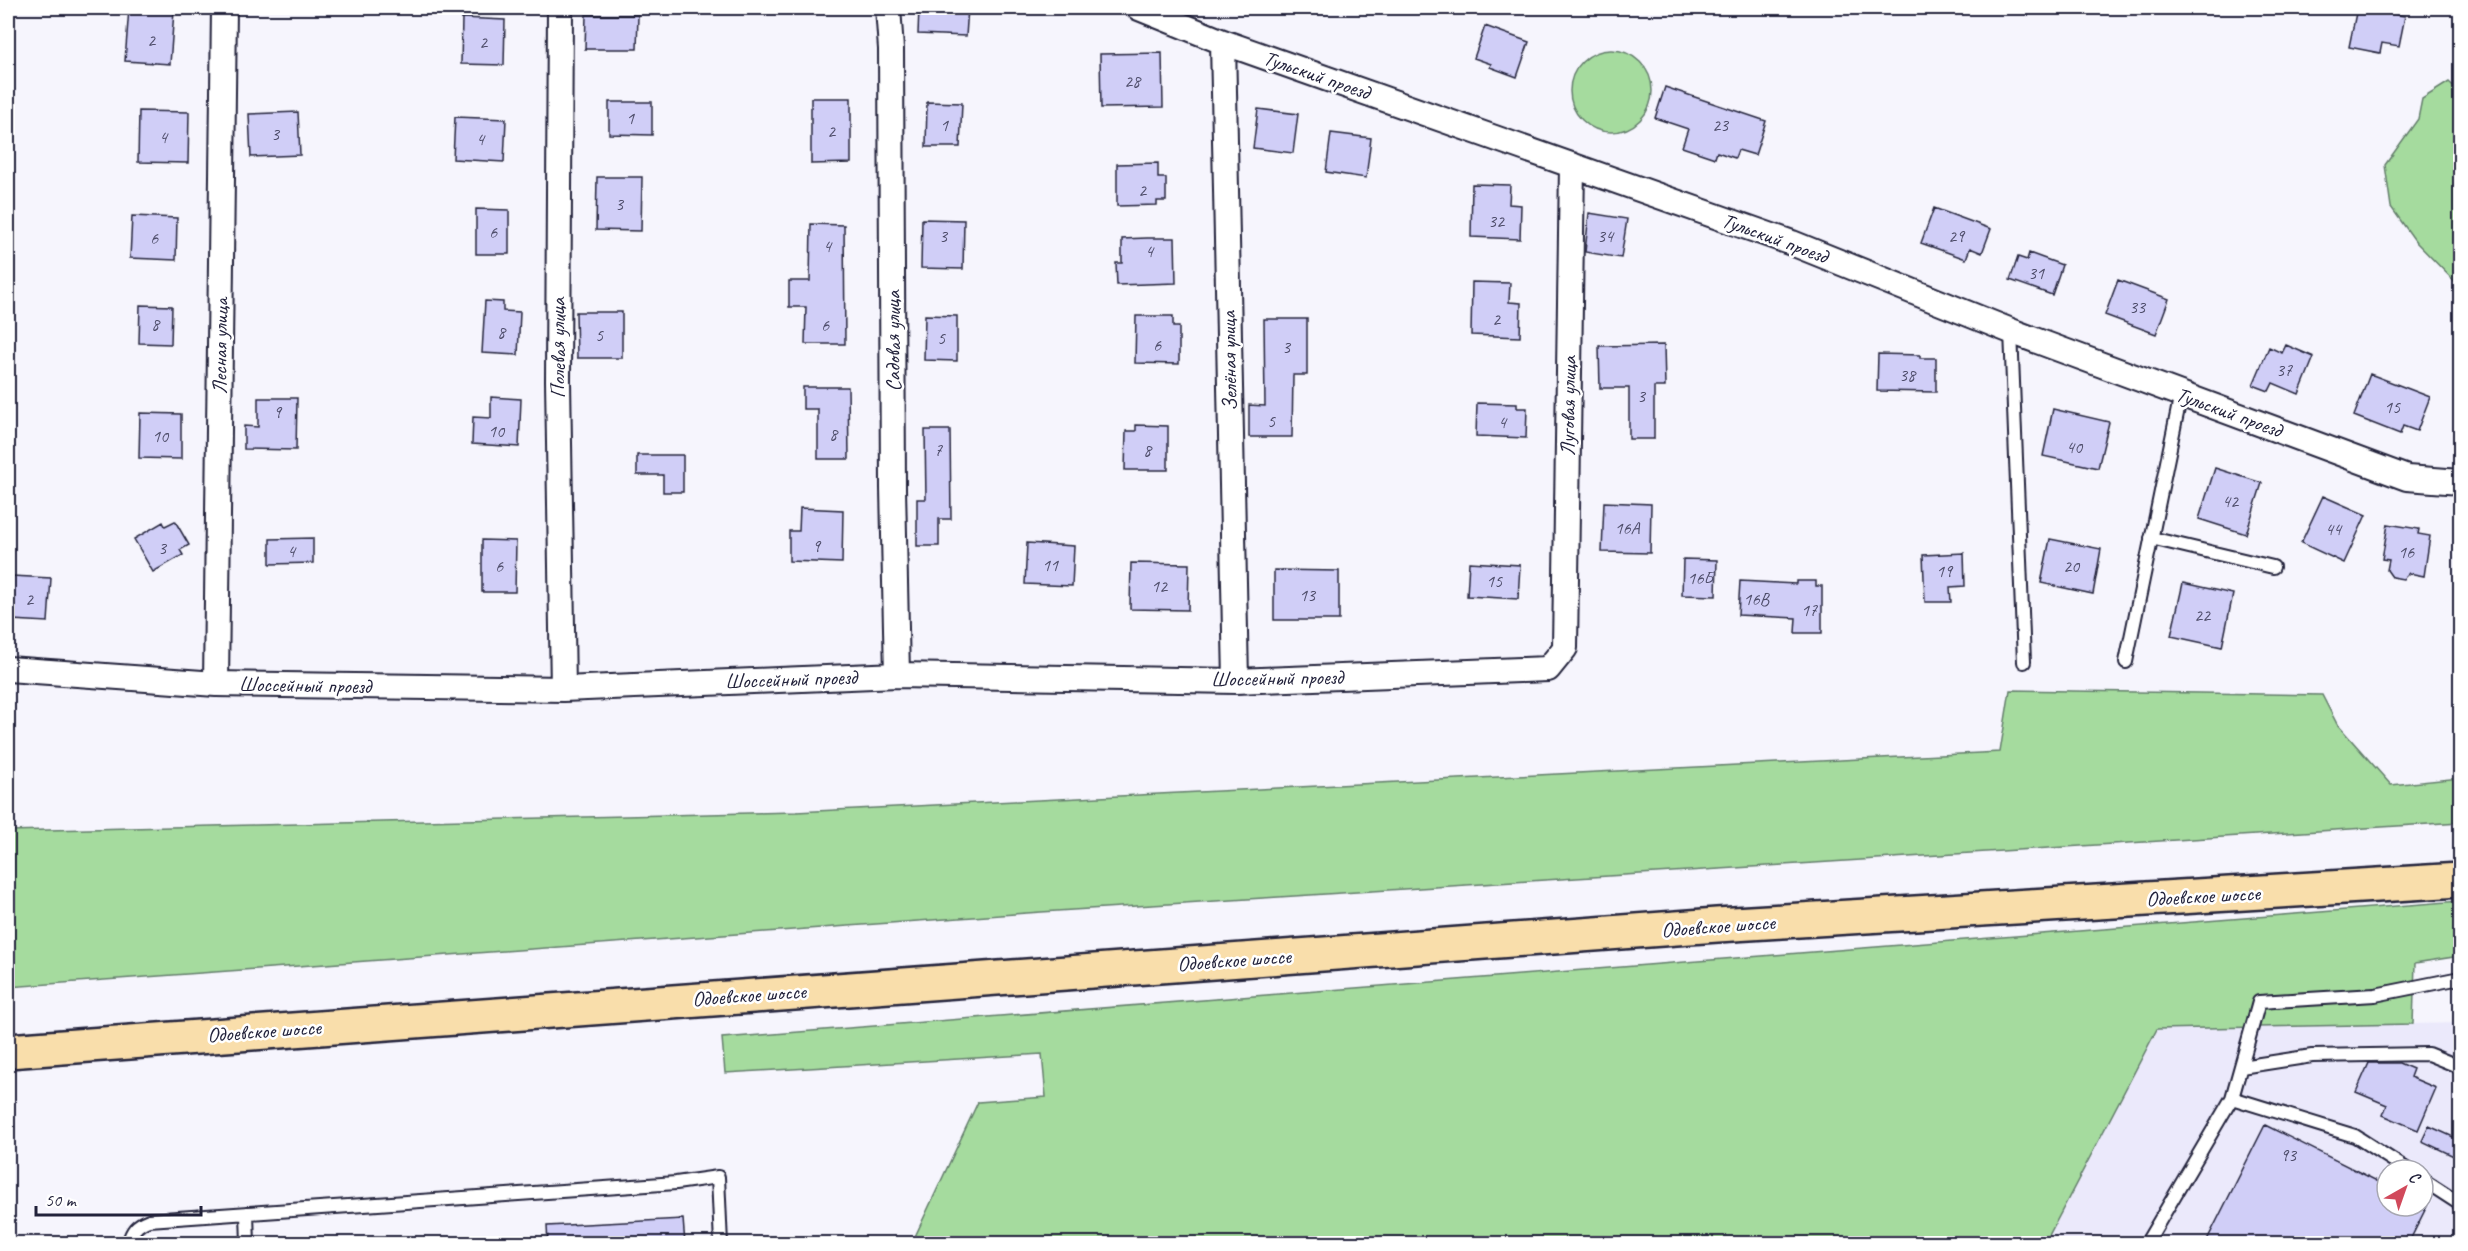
<svg xmlns="http://www.w3.org/2000/svg" width="2468" height="1251" font-family="Caveat,sans-serif">
<style>
.built{fill:#ebe9fb;fill-rule:evenodd}
.green{fill:#a5db9e;stroke:#647e6c;stroke-width:1.5}
.building{fill:#d0cef7;stroke:#22223b;stroke-width:1.5}
.lines{fill:none;stroke-linecap:round;stroke-linejoin:round}
.lane-casing{stroke:#22223b;stroke-width:16}
.street-casing{stroke:#22223b;stroke-width:28}
.primary-casing{stroke:#22223b;stroke-width:38}
.lane{stroke:#fff;stroke-width:12}
.street{stroke:#fff;stroke-width:24}
.primary{stroke:#f9deab;stroke-width:33}
.labels{text-anchor:middle;stroke-width:5;stroke-linejoin:round;paint-order:stroke}
.number-label{font-size:18px;fill:#4e4d6a}
.street-label{font-size:21px;fill:#22223b;stroke:#fff}
</style>
<rect width="100%" height="100%" fill="#f6f5fd"/>
<filter id="ink" filterUnits="userSpaceOnUse"><feTurbulence type="fractalNoise" baseFrequency=".0167" numOctaves="2"/><feDisplacementMap in="SourceGraphic" scale="12" xChannelSelector="R" yChannelSelector="G"/><feConvolveMatrix kernelMatrix="1 2 1 2 8 2 1 2 1" color-interpolation-filters="sRGB"/></filter>
<g filter="url(#ink)">
<path class="built" d="M2460,1023V1243L2045,1244L2157,1029ZM2387,1170H2423V1206H2387Z"/>
<path class="green" d="M1570 91a41 41 0 1 1 82 0a41 41 0 1 1-82 0Z
M2449,82L2460,92L2458,114L2460,121V285H2458L2416,242L2391,207L2385,165L2418,119L2422,99Z
M2010,690L2322,695L2337,724L2391,785L2460,778V822L1041,912L8,987V831L796,812L2000,752Z
M2460,901V956L2415,963L2413,1024L2157,1029L2045,1243H912L978,1102L1046,1097L1042,1054L725,1073L722,1038Z"/>
<path class="building" d="M129,8L174,11L170,64L125,61Z
M919,8H968L966,36L918,34Z
M2357,8L2405,16L2399,46L2382,43L2380,53L2349,47Z
M586,15H638L637,49H585Z
M462,18L505,20L504,65L461,64Z
M1485,26L1529,42L1517,77L1490,67L1491,64L1474,58Z
M1162,53L1163,107L1101,108L1100,54Z
M1665,87L1766,121L1755,155L1738,150L1735,158L1717,152L1715,158L1682,147L1688,129L1655,118Z
M811,98H851V163L811,164Z
M609,102H652V135L609,134Z
M927,102L962,103L960,147H926Z
M1258,109L1298,114L1293,153L1253,148Z
M139,111L189,112L188,163L138,162Z
M298,112L300,155L251,157L249,114Z
M455,117L506,119L504,162L453,159Z
M1331,133L1371,138L1366,178L1326,172Z
M1158,163V178H1166V201H1157V205L1117,206V164Z
M597,177H642L641,231L596,230Z
M1472,184L1510,185L1509,204L1521,205L1520,239L1471,237Z
M1934,208L1991,229L1982,253L1970,248L1966,259L1921,243Z
M476,209L509,210V254H476Z
M1589,213L1627,219L1621,258L1585,252Z
M132,216L177,218L176,260L130,258Z
M922,219L964,220L963,269L921,268Z
M811,224L844,225L845,344H805L806,307H789V281H810Z
M1147,238H1175L1176,283L1117,285L1116,263H1122V239Z
M2029,253L2062,265L2052,295L2010,280L2018,257L2027,260Z
M2118,280L2169,299L2156,334L2105,315Z
M1472,282L1510,283L1509,302L1521,303L1520,337L1471,335Z
M485,301L503,302V311L520,312L518,355L482,353Z
M140,305L172,306L171,344L139,343Z
M576,312H622V358H577Z
M925,315L957,316V361L924,360Z
M1136,316H1173V327H1179V364L1135,363Z
M1264,319H1307V375H1293L1292,437H1249V405L1265,406Z
M1664,345L1665,387H1654V439H1629V388H1600L1599,346Z
M2286,345L2314,357L2299,394L2273,383L2269,391L2253,385L2269,347L2282,353Z
M1878,354L1920,355V358H1936V392L1877,391Z
M2370,374L2430,397L2417,431L2403,426L2400,434L2354,416Z
M803,387H848L849,459H818V409H803Z
M491,397L521,399L519,447L472,444L473,417L491,418Z
M258,398H297L296,450L244,449V426L258,427Z
M1477,403L1517,404V408H1527L1526,438L1476,436Z
M2053,409L2109,422L2098,468L2043,456Z
M140,413L181,414V459L139,458Z
M1136,425L1168,426V470H1125L1126,431H1136Z
M925,430H950L951,519H939V546H917V499H926Z
M637,455H683V492H663V475H637Z
M2215,468L2262,483L2246,534L2199,519Z
M2323,496L2366,515L2344,563L2301,543Z
M1604,502L1651,504L1650,553L1602,552Z
M800,508L843,510L842,563L789,561V531H799Z
M175,521L189,545L180,550L183,555L153,572L134,539L163,522L165,526Z
M2388,524L2419,529L2418,534L2430,536L2424,576L2409,573L2403,579L2392,577L2387,570L2389,560L2382,559Z
M313,538V563L270,564V539Z
M2050,539L2101,549L2093,594L2041,583Z
M482,540L516,541L515,592H482Z
M1027,543L1074,546L1072,586L1025,584Z
M1964,553L1965,586L1950,587L1951,602H1925L1923,555Z
M1683,559L1717,560L1716,596L1682,595Z
M1469,562L1520,565L1518,599L1467,596Z
M1131,563L1189,564L1188,610L1130,609Z
M1274,570L1339,571V620H1274Z
M11,576L51,578L48,622L12,620V616L8,615V582H10Z
M1740,581L1796,584V581H1816V586H1822V633H1795L1796,618L1738,615Z
M2183,583L2233,594L2222,647L2171,636Z
M2369,1063H2399L2413,1069L2410,1077L2436,1088L2418,1130L2383,1115L2387,1105L2356,1092Z
M2265,1125L2387,1186V1206H2427L2408,1244H2205Z
M2429,1126L2460,1140V1159L2422,1141Z
M683,1219L685,1244H548L547,1226Z"/>
<g class="lines">
<defs>
<path id="lane" d="M2011,331L2024,662
M2151,538L2273,567
M2126,662L2181,394
M2241,1067L2312,1056L2428,1054L2460,1067
M2232,1098L2355,1136L2408,1170
M2423,1180L2460,1204
M247,1213L248,1244
M128,1244C132,1230 136,1225 149,1220L676,1183L718,1177L721,1244
M2146,1244L2232,1098L2259,1002L2375,995L2460,978"/>
<path id="street" d="M560,8L558,381L563,689
M888,8L891,49L893,488L897,675
M1139,8L1223,42L1792,243L2016,333L2407,478L2460,482
M1223,42L1236,681
M8,669L216,684L563,689L897,675L1236,681L1548,669L1565,648L1572,165
M216,684L224,8"/>
<path id="primary" d="M8,1051L1717,925L2460,880"/>
</defs>
<use href="#lane" class="lane-casing"/>
<use href="#street" class="street-casing"/>
<use href="#primary" class="primary-casing"/>
<use href="#lane" class="lane"/>
<use href="#street" class="street"/>
<use href="#primary" class="primary"/>
</g>
</g>
<g class="labels">
<g class="number-label">
<text x="151" y="46">2</text>
<text x="483" y="48">2</text>
<text x="1132" y="87">28</text>
<text x="630" y="124">1</text>
<text x="944" y="131">1</text>
<text x="1720" y="131">23</text>
<text x="831" y="137">2</text>
<text x="275" y="140">3</text>
<text x="163" y="143">4</text>
<text x="480" y="145">4</text>
<text x="1142" y="196">2</text>
<text x="619" y="210">3</text>
<text x="1496" y="227">32</text>
<text x="493" y="238">6</text>
<text x="943" y="242">3</text>
<text x="1605" y="242">34</text>
<text x="1956" y="242">29</text>
<text x="154" y="244">6</text>
<text x="827" y="252">4</text>
<text x="1149" y="257">4</text>
<text x="2036" y="279">31</text>
<text x="2137" y="313">33</text>
<text x="1496" y="325">2</text>
<text x="155" y="330">8</text>
<text x="825" y="331">6</text>
<text x="501" y="338">8</text>
<text x="599" y="341">5</text>
<text x="941" y="344">5</text>
<text x="1157" y="351">6</text>
<text x="1286" y="353">3</text>
<text x="2284" y="376">37</text>
<text x="1907" y="381">38</text>
<text x="1641" y="402">3</text>
<text x="2392" y="413">15</text>
<text x="277" y="418">9</text>
<text x="1271" y="427">5</text>
<text x="1502" y="428">4</text>
<text x="496" y="437">10</text>
<text x="833" y="440">8</text>
<text x="160" y="442">10</text>
<text x="2074" y="453">40</text>
<text x="938" y="456">7</text>
<text x="1147" y="456">8</text>
<text x="2230" y="507">42</text>
<text x="1627" y="534">16А</text>
<text x="2333" y="535">44</text>
<text x="816" y="552">9</text>
<text x="162" y="554">3</text>
<text x="291" y="557">4</text>
<text x="2406" y="558">16</text>
<text x="1050" y="571">11</text>
<text x="499" y="572">6</text>
<text x="2071" y="572">20</text>
<text x="1944" y="577">19</text>
<text x="1700" y="584">16Б</text>
<text x="1494" y="587">15</text>
<text x="1159" y="592">12</text>
<text x="1307" y="601">13</text>
<text x="29" y="605">2</text>
<text x="1756" y="605">16В</text>
<text x="1809" y="616">17</text>
<text x="2202" y="621">22</text>
<text x="2288" y="1161">93</text>
</g>
<g class="street-label">
<text transform="translate(1317 75) rotate(19)" y="7">Тульский проезд</text>
<text transform="translate(1775 238) rotate(20)" y="7">Тульский проезд</text>
<text transform="translate(893 341) rotate(-90)" y="7">Садовая улица</text>
<text transform="translate(220 346) rotate(-89)" y="7">Лесная улица</text>
<text transform="translate(558 348) rotate(-90)" y="7">Полевая улица</text>
<text transform="translate(1229 361) rotate(-91)" y="7">Зелёная улица</text>
<text transform="translate(1568 406) rotate(-89)" y="7">Луговая улица</text>
<text transform="translate(2229 412) rotate(20)" y="7">Тульский проезд</text>
<text transform="translate(1277 678) rotate(-1)" y="7">Шоссейный проезд</text>
<text transform="translate(791 679) rotate(-2)" y="7">Шоссейный проезд</text>
<text transform="translate(305 685) rotate(1)" y="7">Шоссейный проезд</text>
<text transform="translate(2203 896) rotate(-3)" y="7">Одоевское шоссе</text>
<text transform="translate(1718 926) rotate(-4)" y="7">Одоевское шоссе</text>
<text transform="translate(1234 960) rotate(-4)" y="7">Одоевское шоссе</text>
<text transform="translate(749 995) rotate(-4)" y="7">Одоевское шоссе</text>
<text transform="translate(264 1031) rotate(-4)" y="7">Одоевское шоссе</text>
</g>
</g>
<rect width="2468" height="1251" fill="none" stroke="#fff" stroke-width="30"/>
<rect x="15" y="15" width="2438" height="1221" fill="none" stroke="#22223b" stroke-width="2" filter="url(#ink)"/>
<g transform="translate(2405 1188) rotate(40)"><circle r="28" fill="#ffffff" stroke="#a7a7b1" stroke-width="1.5"/>
<path d="M0-4.5L10 22L0 15L-10 22Z" fill="#d1495b"/>
<text y="-9" font-size="16" font-weight="bold" text-anchor="middle" fill="#22223b">С</text>
</g>
<path d="M36 1206v9h165v-9" fill="none" stroke="#22223b" stroke-width="3"/>
<text x="45" y="1206" font-size="18" fill="#22223b" stroke="#ffffff" stroke-width="4.5" paint-order="stroke">50 m</text>
</svg>
